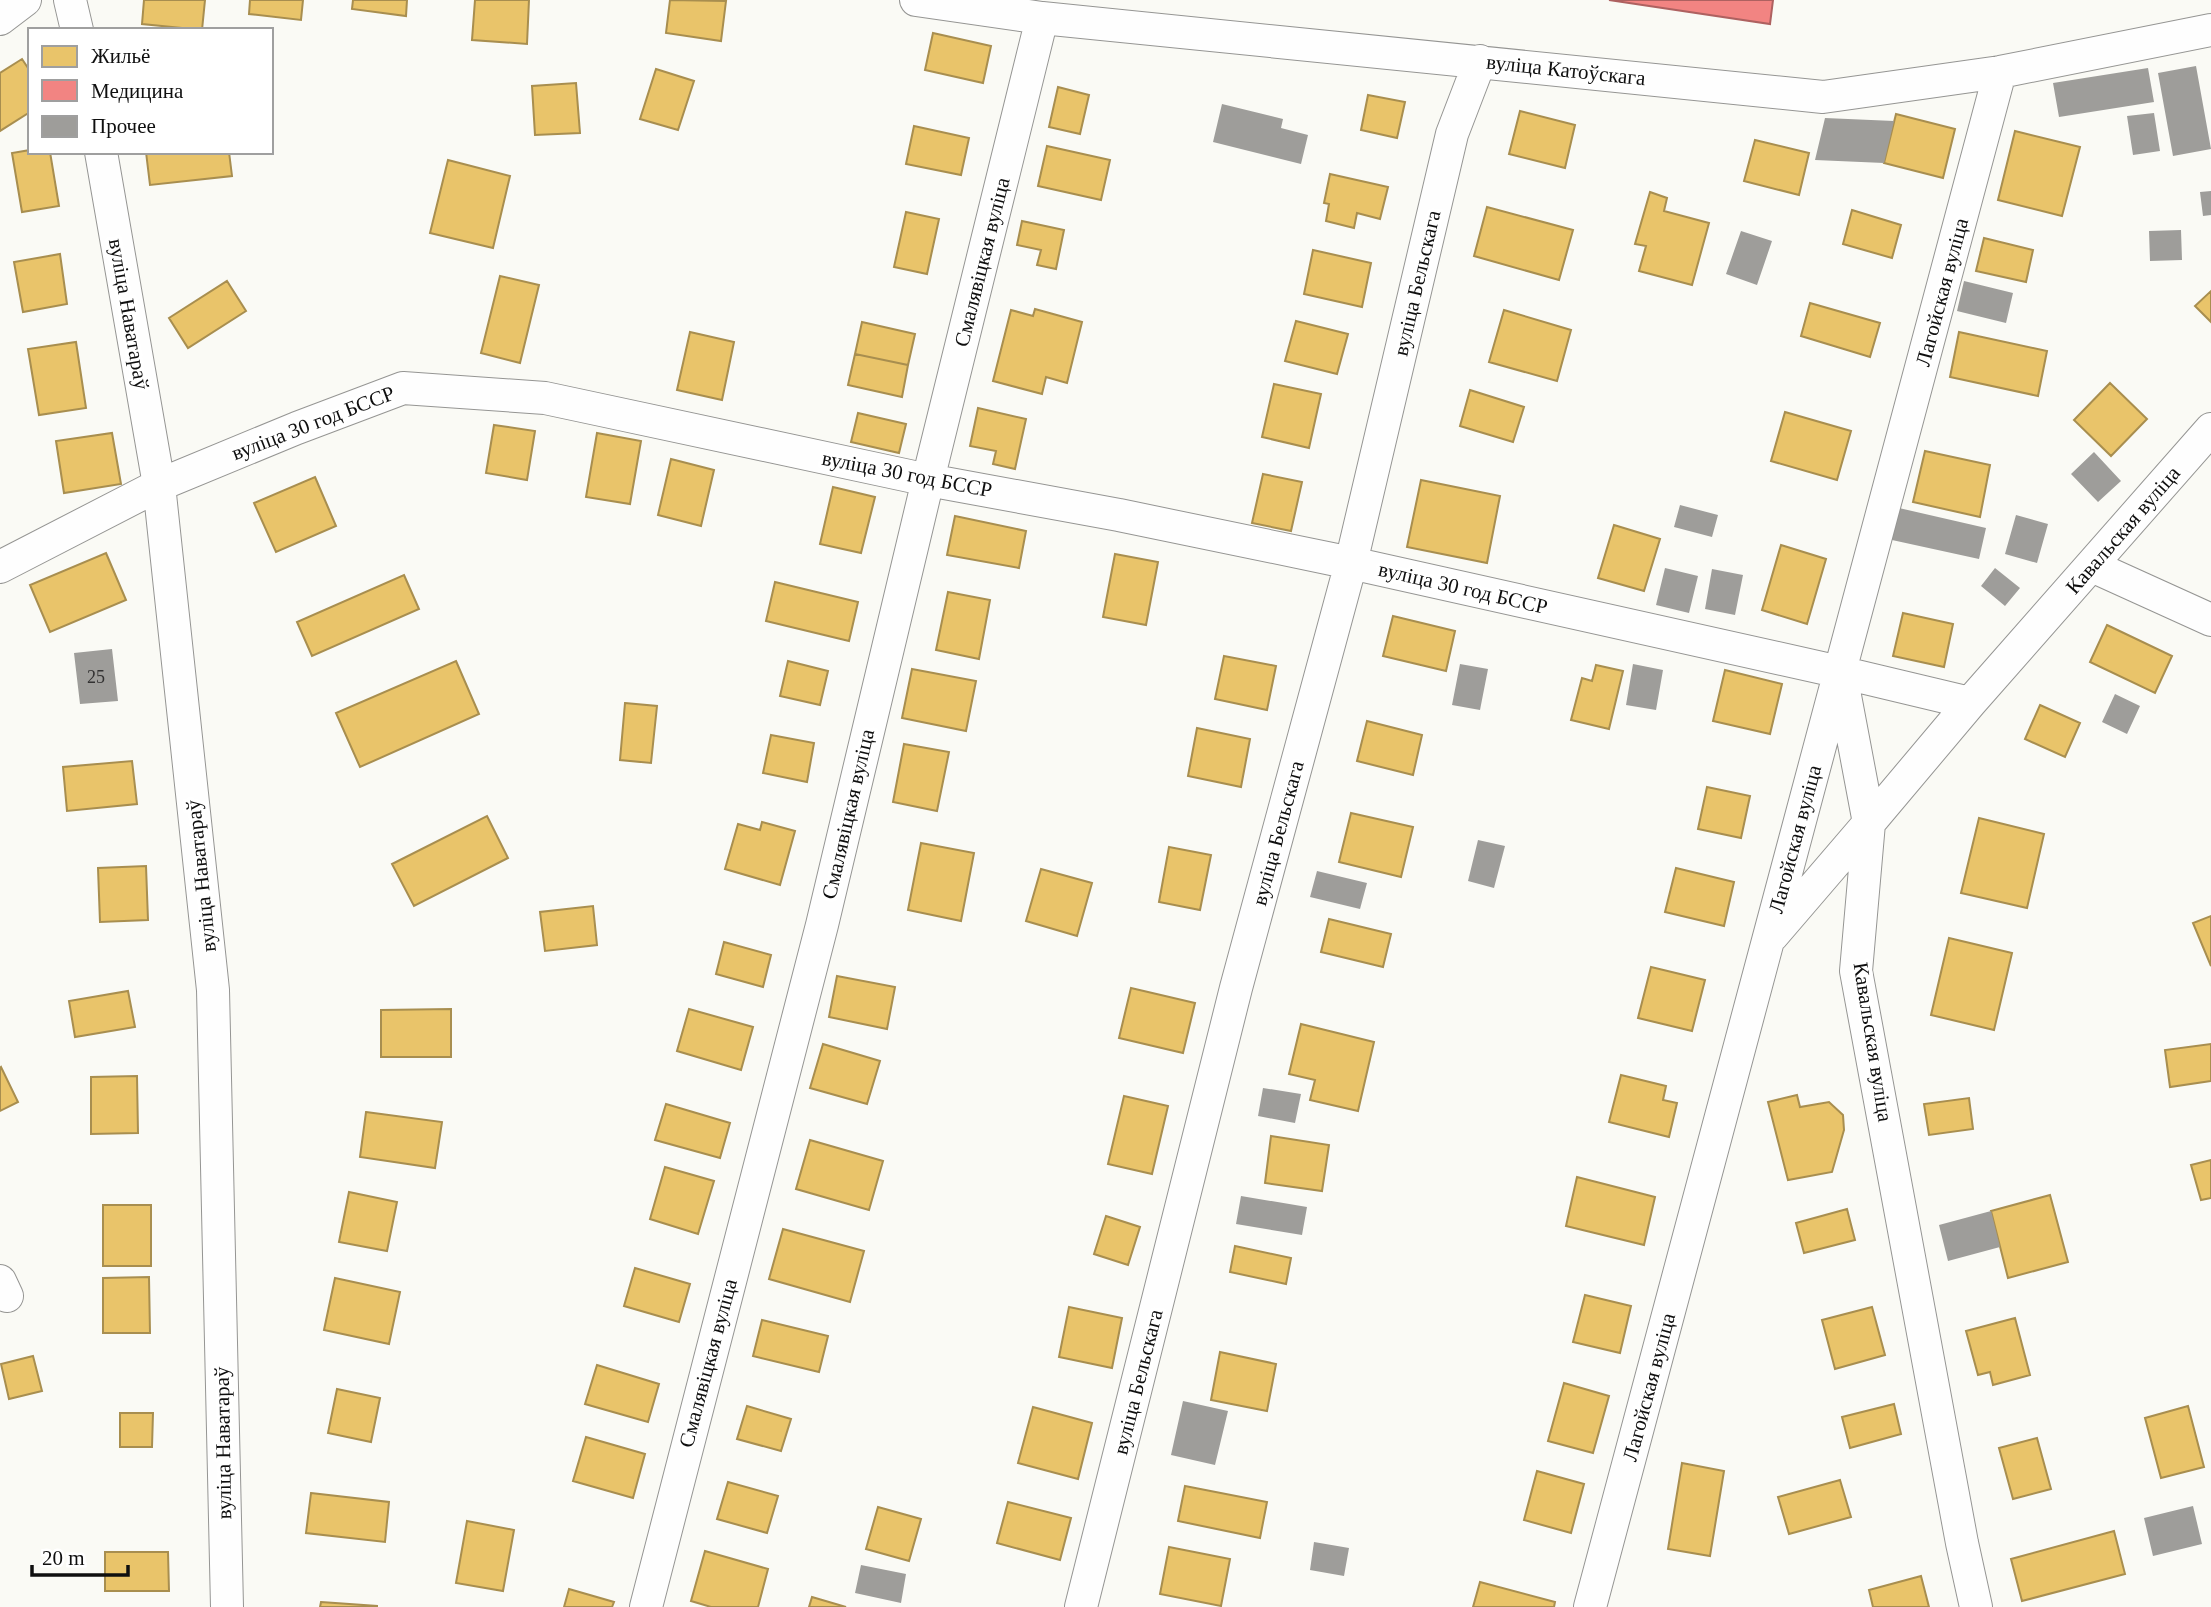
<svg xmlns="http://www.w3.org/2000/svg" width="2211" height="1607" font-family="'Times New Roman',serif">
<style>
.homes{fill:#e9c46a;stroke:#a88e4f;stroke-width:2}
.health{fill:#f28482;stroke:#ae6160;stroke-width:2}
.building{fill:#9e9d9a}
.lines{fill:none;stroke-linecap:round;stroke-linejoin:round}
.street-casing{stroke:#959593;stroke-width:34}
.street{stroke:#fefefe;stroke-width:32}
.labels{text-anchor:middle;stroke-width:7;stroke-linejoin:round;paint-order:stroke}
.number-label{font-size:18px;fill:#333232}
.street-label{font-size:21px;fill:#0f0f0f;stroke:#fff}
</style>
<rect width="100%" height="100%" fill="#fafaf5"/>
<path class="homes" d="M144,0H205L202,30L142,24Z
M250,0H303L301,20L249,14Z
M353,0H407L406,16L352,9Z
M475,0H529L527,44L472,40Z
M670,0L726,1L721,41L666,33Z
M933,33L991,46L983,83L925,70Z
M22,59L30,71V112L0,131V73Z
M656,69L694,81L678,130L640,119Z
M576,83L580,133L535,135L532,86Z
M1058,87L1089,95L1080,134L1049,127Z
M1368,95L1405,102L1397,138L1361,130Z
M1520,111L1575,125L1565,168L1509,154Z
M1896,114L1955,129L1943,178L1884,163Z
M914,126L969,138L961,175L906,164Z
M2015,131L2080,147L2062,216L1998,200Z
M1755,140L1809,153L1799,195L1744,181Z
M1047,146L1110,160L1101,200L1038,186Z
M30,150V152H50L59,206L22,212L12,153Z
M146,152H229L232,176L150,185Z
M448,160L510,176L493,248L430,233Z
M1330,174L1388,187L1380,219L1357,213L1354,228L1326,221L1329,204L1324,203Z
M1650,192L1667,198L1664,211L1709,223L1692,285L1639,271L1646,246L1635,244Z
M1487,207L1573,230L1559,280L1474,256Z
M1852,210L1901,225L1892,258L1843,244Z
M906,212L939,219L927,274L894,267Z
M1022,221L1064,230L1056,269L1037,265L1041,250L1017,245Z
M1984,238L2033,250L2026,282L1976,271Z
M1313,250L1371,263L1362,307L1304,294Z
M60,254L67,304L23,312L14,262Z
M500,276L539,285L520,363L481,353Z
M227,281L246,311L188,348L169,318Z
M2211,291V322L2195,306Z
M1810,303L1880,323L1870,357L1801,336Z
M1035,309L1082,322L1067,383L1046,377L1042,394L993,381L1011,310L1033,316Z
M1504,310L1571,330L1557,381L1489,362Z
M1296,321L1348,334L1337,374L1285,361Z
M862,322L915,334L908,365L855,354Z
M690,332L734,342L722,400L677,390Z
M1959,332L2047,351L2038,396L1950,377Z
M76,342L86,408L39,415L28,349Z
M855,354L908,365L902,397L848,385Z
M2110,383L2147,419L2111,456L2074,420Z
M1274,384L1321,394L1309,448L1262,437Z
M1470,390L1524,407L1513,442L1460,426Z
M978,408L1026,419L1015,469L993,464L996,451L970,446Z
M1785,412L1851,431L1837,480L1771,461Z
M858,413L906,424L899,453L851,442Z
M494,425L535,431L527,480L486,473Z
M112,433L121,484L64,493L56,441Z
M597,433L641,441L630,504L586,497Z
M1925,451L1990,465L1980,517L1913,502Z
M671,459L714,470L701,526L658,515Z
M1263,474L1302,482L1291,531L1252,523Z
M315,477L336,526L276,552L254,503Z
M1421,480L1500,496L1487,563L1407,547Z
M833,487L875,497L861,553L820,544Z
M955,516L1026,531L1019,568L947,555Z
M1614,525L1660,539L1644,591L1598,578Z
M1781,545L1826,559L1807,624L1762,610Z
M106,553L126,600L50,632L30,585Z
M1115,554L1158,562L1146,625L1103,617Z
M404,575L419,609L312,656L297,622Z
M775,582L858,602L849,641L766,621Z
M948,592L990,600L979,659L936,650Z
M1903,613L1953,624L1944,667L1893,656Z
M1393,616L1455,631L1446,671L1383,656Z
M2107,625L2172,656L2155,693L2090,662Z
M1224,656L1276,666L1267,710L1215,699Z
M456,661L479,714L360,767L336,713Z
M788,661L828,671L820,705L780,696Z
M1596,665L1623,671L1609,729L1571,720L1582,678L1592,681Z
M912,669L976,681L966,731L902,718Z
M1725,670L1782,684L1770,734L1713,721Z
M625,703L657,706L651,763L620,760Z
M2040,705L2080,723L2065,757L2025,739Z
M1367,721L1422,735L1413,775L1357,761Z
M1197,728L1250,739L1241,787L1188,776Z
M771,735L814,743L807,782L763,773Z
M904,744L949,752L937,811L893,802Z
M132,761L137,804L67,811L63,767Z
M1707,787L1750,796L1741,838L1698,829Z
M1351,813L1413,827L1401,877L1339,862Z
M487,816L508,858L414,906L392,864Z
M1979,818L2044,834L2027,908L1961,893Z
M762,822L795,831L780,885L725,869L738,824L760,830Z
M921,843L974,853L961,921L908,910Z
M1169,847L1211,855L1200,910L1159,902Z
M146,866L148,920L100,922L98,868Z
M1676,868L1734,882L1724,926L1665,912Z
M1041,869L1092,883L1077,936L1026,921Z
M593,906L597,945L545,951L540,912Z
M2211,916V966L2193,923Z
M1329,919L1391,934L1383,967L1321,952Z
M1949,938L2012,953L1994,1030L1931,1015Z
M724,942L771,955L763,987L716,974Z
M1651,967L1705,980L1692,1031L1638,1018Z
M837,976L895,987L887,1029L829,1017Z
M1131,988L1195,1003L1183,1053L1119,1038Z
M128,991L135,1027L75,1037L69,1001Z
M451,1009V1057H381V1010Z
M689,1009L753,1027L741,1070L677,1051Z
M1301,1024L1374,1042L1358,1111L1310,1100L1315,1080L1289,1074Z
M823,1044L880,1061L867,1104L810,1088Z
M2211,1044V1081L2170,1087L2165,1050Z
M1,1067L18,1102L0,1111V1068Z
M1621,1075L1666,1086L1663,1100L1677,1103L1669,1137L1609,1122Z
M137,1076L138,1133L91,1134V1077Z
M1797,1095L1800,1107L1829,1102L1843,1115L1844,1130L1832,1172L1788,1180L1768,1102Z
M1124,1096L1168,1106L1152,1174L1108,1164Z
M1969,1098L1973,1129L1929,1135L1924,1104Z
M666,1104L730,1123L720,1158L655,1140Z
M366,1112L442,1122L435,1168L360,1157Z
M1271,1136L1329,1145L1322,1191L1265,1183Z
M810,1140L883,1161L869,1210L796,1189Z
M2211,1160V1198L2201,1200L2191,1165Z
M665,1167L714,1181L698,1234L650,1219Z
M1577,1177L1655,1197L1644,1245L1566,1226Z
M349,1192L397,1202L387,1251L339,1242Z
M2050,1195L2068,1262L2008,1278L1991,1211Z
M103,1205H151V1266H103Z
M1847,1209L1855,1240L1804,1253L1796,1223Z
M1106,1216L1140,1227L1128,1265L1094,1254Z
M783,1229L864,1251L850,1302L769,1279Z
M1235,1246L1291,1258L1286,1284L1230,1272Z
M635,1268L690,1284L679,1322L624,1306Z
M149,1277L150,1333H103V1278Z
M335,1278L400,1292L389,1344L324,1330Z
M1585,1295L1631,1306L1620,1353L1573,1342Z
M1069,1307L1122,1318L1112,1368L1059,1357Z
M1872,1307L1885,1355L1835,1369L1822,1320Z
M2015,1318L2030,1375L1993,1385L1990,1372L1978,1375L1966,1331Z
M762,1320L828,1336L819,1372L753,1356Z
M1220,1352L1276,1364L1267,1411L1211,1400Z
M33,1356L42,1391L9,1399L1,1364Z
M597,1365L659,1384L648,1422L585,1404Z
M1564,1383L1609,1396L1593,1453L1548,1441Z
M337,1389L380,1398L371,1442L328,1433Z
M1894,1404L1901,1434L1850,1448L1842,1417Z
M747,1406L791,1419L781,1451L737,1439Z
M2188,1406L2204,1467L2161,1478L2145,1418Z
M1033,1407L1092,1423L1078,1479L1018,1463Z
M120,1413H153L152,1447H120Z
M586,1437L645,1454L633,1498L573,1481Z
M2037,1438L2051,1489L2013,1499L1999,1448Z
M1682,1463L1724,1471L1710,1556L1668,1549Z
M1537,1471L1584,1484L1571,1533L1524,1520Z
M1840,1480L1851,1517L1789,1534L1778,1497Z
M728,1482L778,1496L767,1533L717,1519Z
M1185,1486L1267,1502L1260,1538L1178,1521Z
M311,1493L389,1502L385,1542L306,1533Z
M1008,1502L1071,1518L1060,1560L997,1543Z
M878,1507L921,1519L909,1561L866,1549Z
M467,1521L514,1530L503,1591L456,1583Z
M2114,1531L2125,1574L2022,1601L2011,1559Z
M1169,1547L1230,1559L1221,1606L1160,1594Z
M705,1551L768,1569L758,1607H711L691,1601Z
M105,1552H168L169,1591H105Z
M1921,1576L1929,1607H1873L1869,1590Z
M1480,1582L1555,1602L1554,1607H1473Z
M569,1589L614,1602L612,1607H564Z
M812,1597L846,1607H809Z
M321,1602L377,1606V1607H320Z"/>
<path class="health" d="M1609,0H1773L1770,24Z"/>
<path class="building" d="M2196,66L2211,149L2173,156L2158,73Z
M2148,68L2154,102L2059,117L2053,83Z
M1222,104L1283,119L1281,128L1308,135L1301,164L1213,142Z
M2154,113L2160,151L2133,155L2127,116Z
M1825,118L1894,121L1884,163L1815,160Z
M2211,191V215L2203,216L2200,192Z
M2181,230L2182,260L2150,261L2149,231Z
M1741,231L1772,241L1757,285L1726,274Z
M1964,281L2013,293L2006,323L1957,311Z
M2094,452L2121,481L2098,502L2071,474Z
M1680,505L1718,515L1712,537L1674,527Z
M1899,508L1986,528L1979,559L1892,540Z
M2016,515L2048,524L2037,563L2005,554Z
M1665,568L1698,576L1689,613L1656,605Z
M1995,568L2020,588L2005,606L1981,586Z
M1712,569L1743,575L1735,615L1705,609Z
M112,649L118,701L80,704L74,653Z
M1460,664L1488,669L1480,710L1452,705Z
M1633,664L1663,670L1656,710L1626,705Z
M2115,694L2140,706L2127,734L2102,722Z
M1478,840L1505,846L1494,888L1468,881Z
M1317,871L1367,883L1360,909L1310,897Z
M1263,1088L1301,1094L1295,1123L1258,1116Z
M1241,1196L1307,1207L1302,1235L1236,1224Z
M1991,1211L2000,1247L1948,1261L1939,1225Z
M1183,1401L1228,1411L1215,1465L1171,1455Z
M2193,1506L2202,1544L2153,1556L2144,1518Z
M1314,1542L1349,1548L1344,1576L1310,1570Z
M861,1565L906,1574L901,1603L855,1593Z"/>
<g class="lines">
<defs>
<path id="street" d="M70,0L77,30
M916,0L1042,18L1823,97L2000,72L2211,30
M0,19L25,0
M101,152L159,485L213,990L227,1607
M2092,566L2211,620
M0,567L159,485L297,428L403,388L545,398L928,480L1119,515L1351,563L1840,672L1970,703
M1772,936L1869,823L1842,680
M0,1281L7,1296
M646,1607L822,925L928,480L1042,18
M1081,1607L1236,988L1351,563L1452,134L1480,61
M1590,1607L2000,72
M1976,1607L1962,1543L1856,971L1869,823L1970,703L2211,429"/>
</defs>
<use href="#street" class="street-casing"/>
<use href="#street" class="street"/>
</g>
<g class="labels">
<g class="number-label">
<text x="96" y="683">25</text>
</g>
<g class="street-label">
<text transform="translate(1566 70) rotate(6)" y="7">вуліца Катоўскага</text>
<text transform="translate(982 262) rotate(-76)" y="7">Смалявіцкая вуліца</text>
<text transform="translate(1417 283) rotate(-77)" y="7">вуліца Бельскага</text>
<text transform="translate(1942 292) rotate(-75)" y="7">Лагойская вуліца</text>
<text transform="translate(129 314) rotate(80)" y="7">вуліца Наватараў</text>
<text transform="translate(313 423) rotate(-21)" y="7">вуліца 30 год БССР</text>
<text transform="translate(907 474) rotate(11)" y="7">вуліца 30 год БССР</text>
<text transform="translate(2123 530) rotate(-49)" y="7">Кавальская вуліца</text>
<text transform="translate(1463 588) rotate(13)" y="7">вуліца 30 год БССР</text>
<text transform="translate(848 814) rotate(-77)" y="7">Смалявіцкая вуліца</text>
<text transform="translate(1278 833) rotate(-75)" y="7">вуліца Бельскага</text>
<text transform="translate(1795 839) rotate(-75)" y="7">Лагойская вуліца</text>
<text transform="translate(201 876) rotate(-96)" y="7">вуліца Наватараў</text>
<text transform="translate(1873 1042) rotate(81)" y="7">Кавальская вуліца</text>
<text transform="translate(708 1363) rotate(-75)" y="7">Смалявіцкая вуліца</text>
<text transform="translate(1138 1382) rotate(-76)" y="7">вуліца Бельскага</text>
<text transform="translate(1649 1387) rotate(-75)" y="7">Лагойская вуліца</text>
<text transform="translate(223 1443) rotate(-91)" y="7">вуліца Наватараў</text>
</g>
</g>
<rect x="28" y="28" width="245" height="126" fill="#ffffff" stroke="#9f9f9f" stroke-width="2"/>
<rect x="42" y="46" width="35" height="21" fill="#e9c46a" stroke="#9f9f9f" stroke-width="2"/>
<text x="91" y="63" font-size="21" fill="#0f0f0f">Жильё</text>
<rect x="42" y="80" width="35" height="21" fill="#f28482" stroke="#9f9f9f" stroke-width="2"/>
<text x="91" y="98" font-size="21" fill="#0f0f0f">Медицина</text>
<rect x="42" y="116" width="35" height="21" fill="#9e9d9a" stroke="#9f9f9f" stroke-width="2"/>
<text x="91" y="133" font-size="21" fill="#0f0f0f">Прочее</text>
<path d="M32 1565v10h96v-10" fill="none" stroke="#0f0f0f" stroke-width="3.5"/>
<text x="42" y="1565" font-size="21" fill="#0f0f0f" stroke="#ffffff" stroke-width="5" paint-order="stroke">20 m</text>
</svg>
